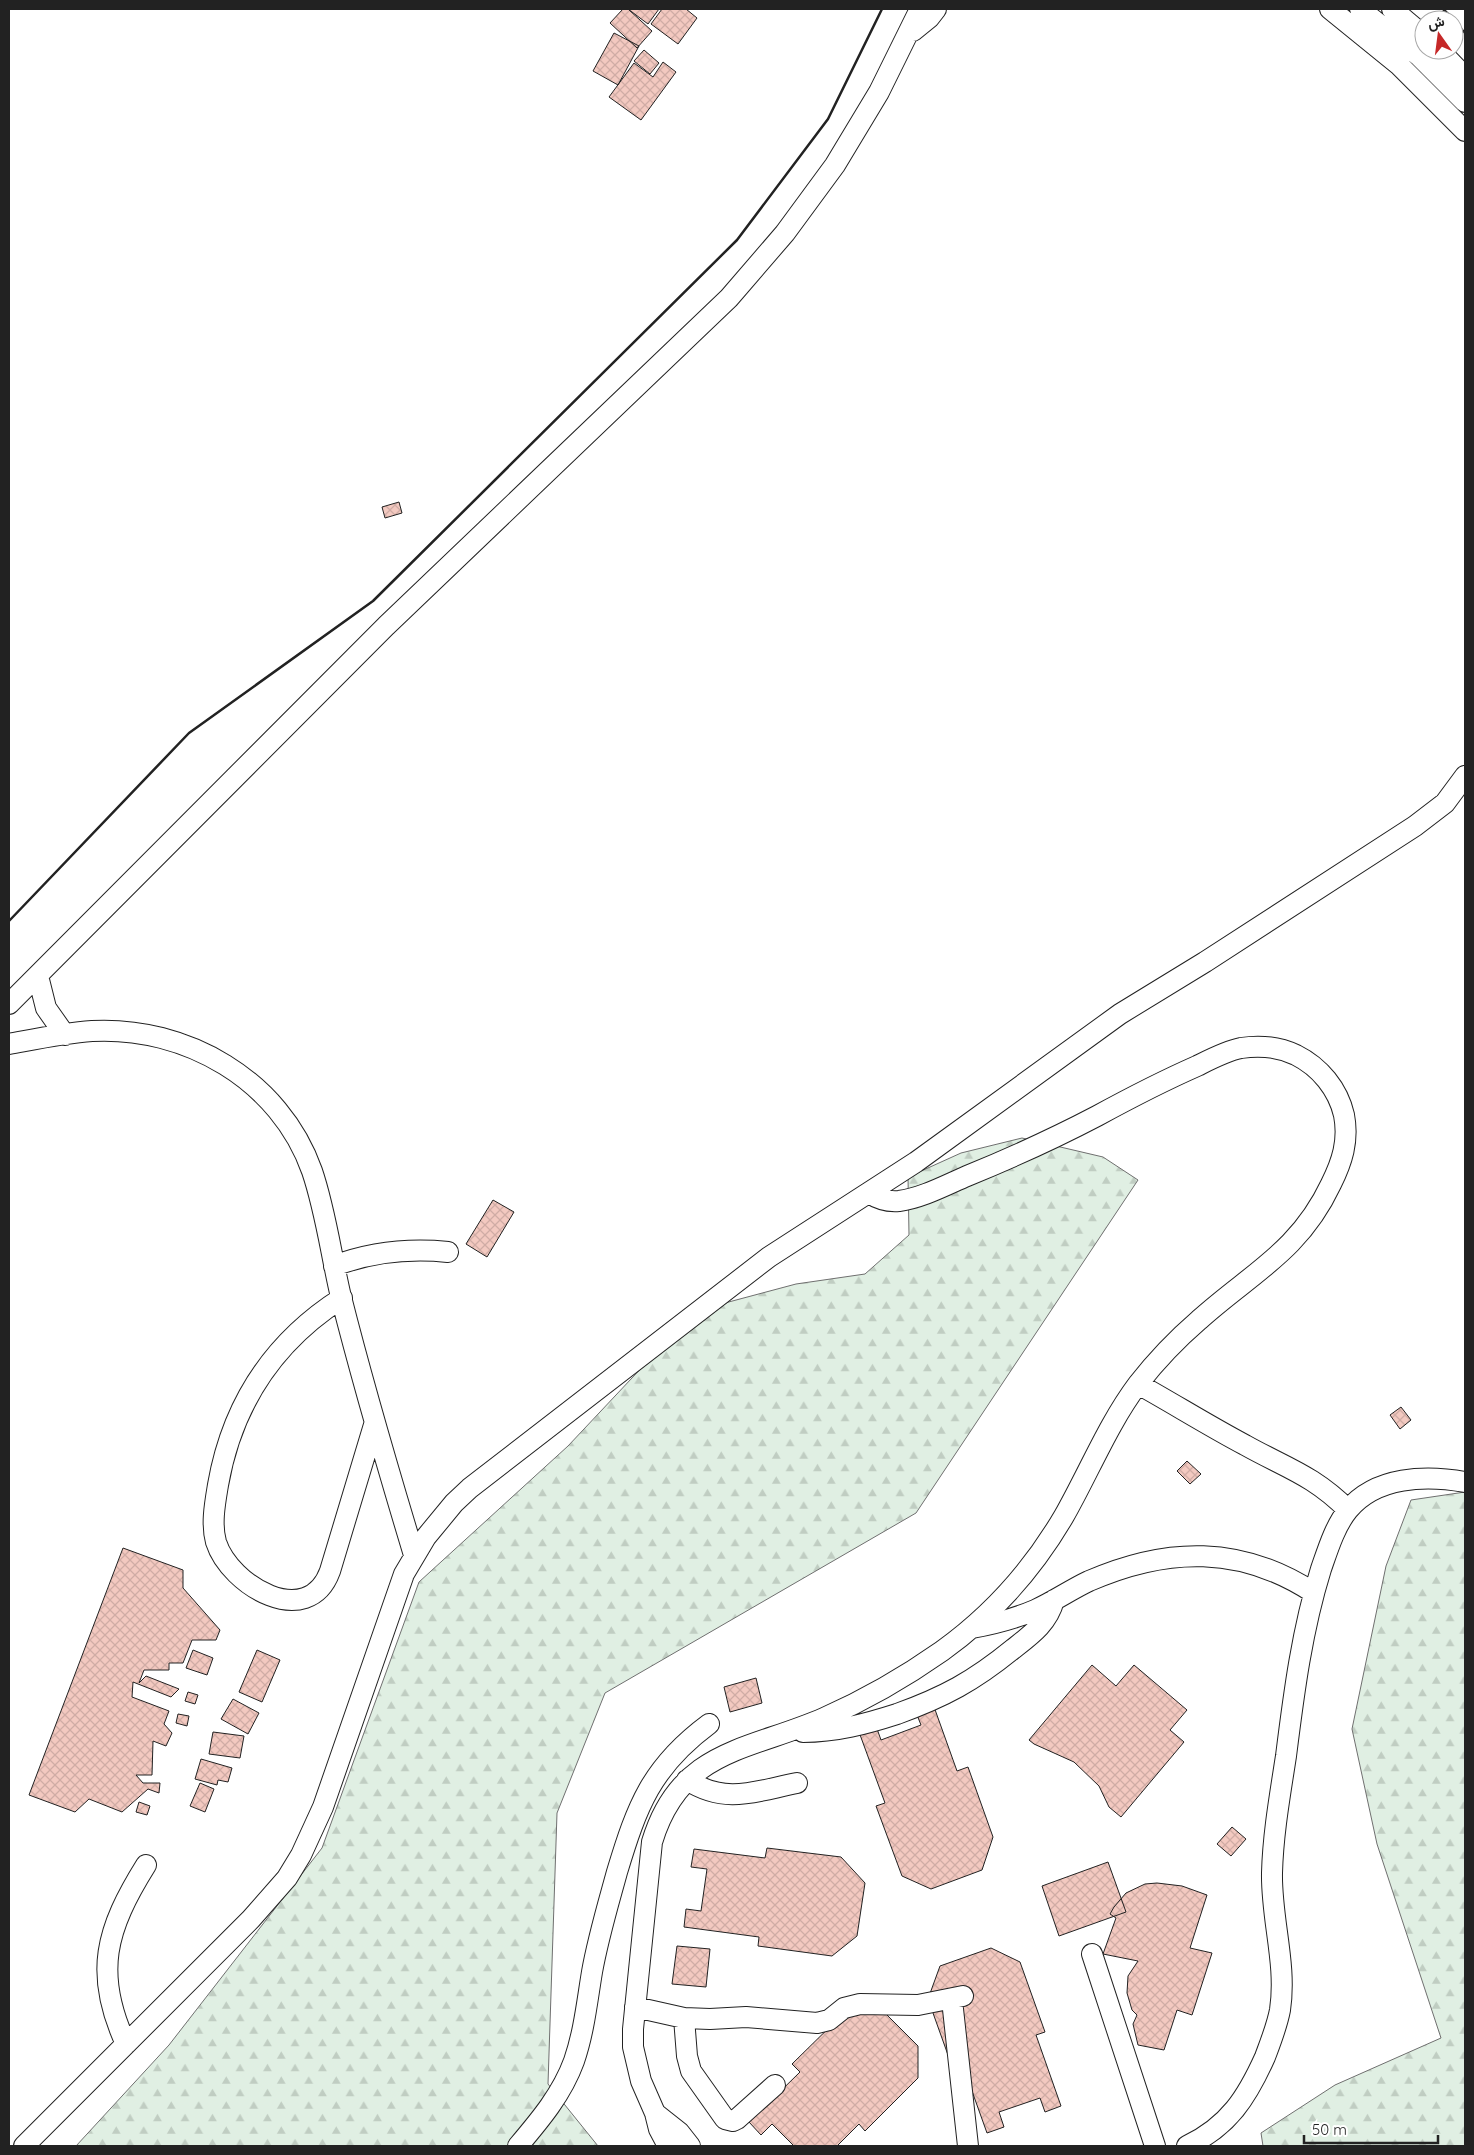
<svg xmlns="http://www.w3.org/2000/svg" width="1474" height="2155" font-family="Quicksand,Vazirmatn,sans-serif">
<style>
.forest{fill:url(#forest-firs);stroke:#6f6f6f}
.building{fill:url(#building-cross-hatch);stroke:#222}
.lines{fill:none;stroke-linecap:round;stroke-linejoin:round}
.minor-casing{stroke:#222;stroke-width:22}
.minor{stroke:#fff;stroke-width:20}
.wall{stroke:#222;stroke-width:2.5}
</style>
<defs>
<pattern id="forest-firs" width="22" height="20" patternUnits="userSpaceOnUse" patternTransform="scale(1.25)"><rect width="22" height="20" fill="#e0efe3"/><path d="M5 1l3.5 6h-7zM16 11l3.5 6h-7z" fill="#c0cdc2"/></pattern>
<pattern id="building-cross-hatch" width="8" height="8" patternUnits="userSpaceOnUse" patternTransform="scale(1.25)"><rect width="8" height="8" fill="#f3c9c0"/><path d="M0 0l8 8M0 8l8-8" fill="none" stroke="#d0aca5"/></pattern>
</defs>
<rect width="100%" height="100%" fill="#fff"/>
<path class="forest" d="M1022,1138L1103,1157L1138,1180L916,1513L605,1693L557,1813L548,2084L598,2146H76L169,2045L322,1848L419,1582L568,1446L695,1311L796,1284L865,1274L909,1235L908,1177L961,1153Z
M1465,1492V2146H1263L1261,2133L1335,2085L1441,2038L1377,1844L1352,1729L1386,1566L1411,1500Z"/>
<path class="building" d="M623,9H628L652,31L637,48L610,23Z
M628,9H659L648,24Z
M662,9H686L697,18L678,44L651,24Z
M614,33L639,46L618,85L593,71Z
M644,50L659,63L650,74L634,61Z
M663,62L676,72L641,120L609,97L634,63L653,77Z
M399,502L402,513L385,518L382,507Z
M493,1200L514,1212L487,1257L466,1244Z
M1401,1407L1411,1420L1400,1429L1390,1415Z
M1187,1461L1201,1474L1190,1484L1177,1471Z
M123,1548L183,1570V1588L220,1630L216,1640H192L183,1663H169V1670H144L139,1683L146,1676L179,1689L171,1697L133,1682L132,1697L169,1711L164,1724L172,1733L166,1746L153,1741L152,1775H136L143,1783H160L159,1793L148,1789L122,1812L89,1799L75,1812L29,1795Z
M193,1650L213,1658L207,1675L186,1668Z
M257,1650L280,1660L262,1702L239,1692Z
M1092,1665L1116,1686L1134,1665L1187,1710L1170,1730L1184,1742L1121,1817L1109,1807L1099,1786L1074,1762L1034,1744L1029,1740Z
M756,1678L762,1703L730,1712L724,1687Z
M188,1692L198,1695L195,1704L185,1701Z
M233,1699L259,1713L248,1734L221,1719Z
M933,1704L957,1771L968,1767L993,1837L982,1870L931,1889L902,1876L876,1806L885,1803L859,1732L876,1726L881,1740L921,1725L915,1710Z
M178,1714L189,1716L187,1726L176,1723Z
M213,1732L244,1736L240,1758L209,1754Z
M201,1759L232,1768L228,1782L218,1780L217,1785L195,1779Z
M200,1783L214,1789L205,1812L190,1806Z
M139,1802L150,1806L147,1815L136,1812Z
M1232,1827L1246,1839L1231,1856L1217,1844Z
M767,1848L841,1857L865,1883L857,1936L832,1956L758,1946L759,1937L684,1927L686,1909L701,1911L707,1869L691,1867L694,1849L765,1858Z
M1108,1862L1126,1912L1059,1936L1042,1886Z
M1157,1883L1182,1886L1207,1895L1190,1948L1212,1953L1192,2015L1177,2010L1164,2050L1138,2045L1133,2024L1137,2015L1132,2010L1127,1993L1128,1976L1138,1961L1103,1954L1116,1918L1110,1914L1114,1907L1126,1893L1145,1884Z
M677,1946L710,1949L706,1987L672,1984Z
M991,1948L1020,1962L1045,2032L1036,2035L1061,2106L1045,2112L1040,2098L999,2112L1004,2127L987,2133L963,2066L953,2069L928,1999L940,1966Z
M880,2008L918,2046V2078L865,2131L859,2124L837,2146H794L772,2124L761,2135L749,2122L800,2072L792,2064L845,2012Z"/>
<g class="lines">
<defs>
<path id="minor" d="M1330,9L1399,65L1465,131
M1360,9L1419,56L1465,102
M1392,9L1424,36
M913,31L929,18L936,9
M1439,50L1465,77
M38,976L46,1008L65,1035
M9,1004L386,626L729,298L785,233L835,165L879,92L920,9
M9,1044C36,1039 64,1033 92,1031C186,1026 280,1080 312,1171C326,1212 331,1255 341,1297C363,1384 388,1469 414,1555
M334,1266C371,1252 408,1248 448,1252
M342,1298C273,1342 232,1405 218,1485C215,1503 211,1524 216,1542C230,1586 308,1631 330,1571L374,1425
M1138,1384C1174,1404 1209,1426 1245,1445C1286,1468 1313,1475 1348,1510
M972,1628C994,1624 1014,1619 1035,1610C1053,1602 1070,1590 1089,1581C1167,1547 1241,1545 1314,1593
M803,1732C836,1732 866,1724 897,1714C944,1697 974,1681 1013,1649C1031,1635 1048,1623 1054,1600
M687,1780C726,1805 756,1791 797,1783
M1092,1954L1155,2146
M952,2000L968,2146
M635,2007L684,2018L710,2019L746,2017L817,2023L829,2020L844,2008L860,2004L918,2005L963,1996
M684,2018L687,2056L691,2071L725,2119L733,2121L737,2119L775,2085
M126,2044C93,1973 106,1929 146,1865
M655,2113L679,2132L690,2146
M24,2146L251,1919L287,1878L301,1855L323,1807L404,1574L426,1537L454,1503L470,1488L769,1257L916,1162L1120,1014L1205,962L1415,826L1445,803L1465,776
M518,2146C540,2120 562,2094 574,2061C584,2032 587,2002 592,1972C598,1938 608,1905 617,1872C637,1806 651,1767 709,1724
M668,2146L659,2129L655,2113L641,2081L633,2047V2029L652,1842C680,1749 748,1751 824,1718C865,1700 905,1677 942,1651C992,1615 1033,1569 1064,1516C1089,1472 1108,1424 1138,1384C1156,1361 1177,1339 1199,1320C1251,1273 1299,1252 1331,1184C1342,1162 1349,1141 1344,1115C1338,1089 1320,1067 1296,1055C1279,1047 1260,1045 1241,1048C1226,1051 1211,1059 1197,1066C1163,1081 1130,1098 1097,1116C1055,1138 1011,1158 967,1176C946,1185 922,1198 899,1201C888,1202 878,1199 869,1193
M1187,2146C1229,2126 1247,2097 1265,2057C1271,2041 1277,2026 1280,2010C1287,1964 1271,1919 1272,1873C1273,1834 1280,1795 1286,1756C1294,1692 1302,1630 1321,1569C1328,1549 1335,1526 1348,1510C1376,1476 1426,1475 1465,1482"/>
</defs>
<use href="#minor" class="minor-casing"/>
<use href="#minor" class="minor"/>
<path class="wall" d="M1443,9L1454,20
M1454,21L1465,33
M9,921L189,733L373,601L737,240L828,119L882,9"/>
</g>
<rect width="1474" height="2155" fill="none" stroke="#222222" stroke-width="20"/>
<g transform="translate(1439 35) rotate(346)"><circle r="24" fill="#ffffff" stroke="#a7a7a7"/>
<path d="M0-4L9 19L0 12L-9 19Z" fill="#c62828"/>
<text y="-8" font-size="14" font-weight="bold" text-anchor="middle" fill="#222222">ش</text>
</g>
<path d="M1304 2135v8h134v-8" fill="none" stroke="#222222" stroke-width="2.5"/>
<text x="1312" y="2135" font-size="15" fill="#222222" stroke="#ffffff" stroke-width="4" paint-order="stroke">50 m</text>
</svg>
